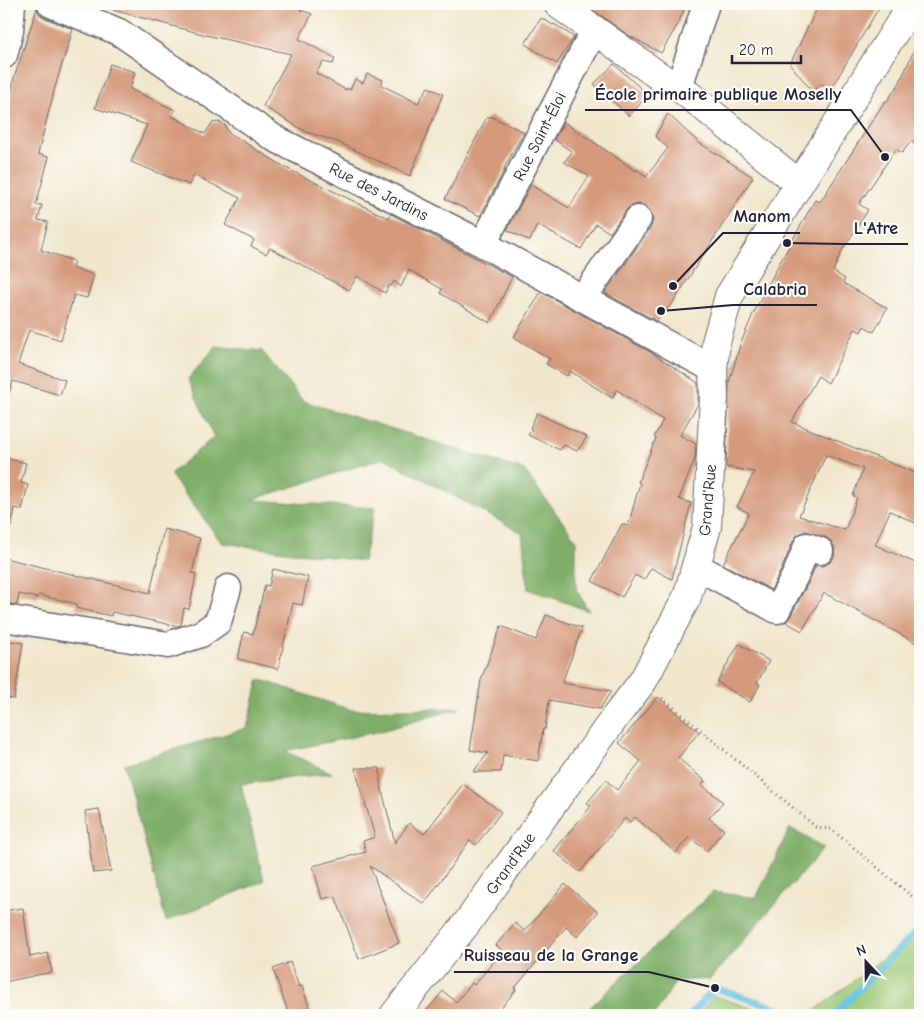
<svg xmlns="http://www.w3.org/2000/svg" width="924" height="1019" font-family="'Comic Neue',sans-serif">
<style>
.green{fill:#9eca78;stroke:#60765a}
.forest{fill:#7eae68;stroke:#506852}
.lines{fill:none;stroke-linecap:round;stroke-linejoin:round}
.stream{stroke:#61c1df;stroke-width:7}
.building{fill:#d59a7c;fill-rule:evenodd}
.street-casing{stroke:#6a676e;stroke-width:29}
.secondary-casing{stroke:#6a676e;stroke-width:30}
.path{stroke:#6a676e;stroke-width:3;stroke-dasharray:1 4;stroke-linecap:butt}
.street{stroke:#fff;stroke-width:26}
.secondary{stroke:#fff;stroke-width:28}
.labels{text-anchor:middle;stroke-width:4.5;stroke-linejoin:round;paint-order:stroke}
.street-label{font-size:16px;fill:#22223b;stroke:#fdfcf7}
.leader{fill:none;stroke:#22223b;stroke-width:2}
.callout-dot{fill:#22223b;stroke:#fdfcf7;stroke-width:2}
.callout-label{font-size:18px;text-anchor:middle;font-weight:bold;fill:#22223b;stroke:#fdfcf7;stroke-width:4.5;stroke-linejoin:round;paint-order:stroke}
</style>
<rect width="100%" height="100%" fill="#fdfcf7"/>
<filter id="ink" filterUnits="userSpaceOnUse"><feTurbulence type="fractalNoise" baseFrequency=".02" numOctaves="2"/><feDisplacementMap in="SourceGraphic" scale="10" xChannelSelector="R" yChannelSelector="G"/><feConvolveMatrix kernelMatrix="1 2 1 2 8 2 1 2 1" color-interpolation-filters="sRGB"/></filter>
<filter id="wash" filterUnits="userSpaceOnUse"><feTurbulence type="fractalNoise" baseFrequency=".0096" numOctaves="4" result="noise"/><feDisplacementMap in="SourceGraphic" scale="20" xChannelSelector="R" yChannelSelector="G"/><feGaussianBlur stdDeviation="1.12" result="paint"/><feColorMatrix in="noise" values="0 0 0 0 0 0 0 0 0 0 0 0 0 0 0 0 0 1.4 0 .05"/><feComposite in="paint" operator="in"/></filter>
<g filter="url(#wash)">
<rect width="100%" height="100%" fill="#f1e7cd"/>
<path class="green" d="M920,930V1015H809Z
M714,996L774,1015H698Z"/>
<path class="forest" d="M216,346L262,351L303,401L524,470L576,540V589L589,611L528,589L522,533L384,458L251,500L375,508L363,561L222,543L170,474L214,437L188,379Z
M259,679L351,710L461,708L381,731L285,751L332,773L241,784L264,881L166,921L124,764L247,728Z
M790,828L824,848L710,979L676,981L654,1015H582L713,892L756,898Z"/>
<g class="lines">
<path class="stream" d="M690,1015L715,988L798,1015
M834,1015L920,928"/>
</g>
<g id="blocks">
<path class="building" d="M114,4H303L300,10L312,14L299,39L335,58L333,64L323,62L316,73L346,90L347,88L350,90L355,79L363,83L367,74L383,80L381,85L418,103L428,87L443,94L410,176L338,142L306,132L263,106L291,54L206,35L113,10Z
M585,4H686L678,24L661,53L628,35Z
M819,4H881L831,89L822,84L812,91L790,64Z
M37,8L39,14L45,18L73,29L55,87L38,154L49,157L36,205H42L38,220L48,222L41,250L74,261L72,268L94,275L87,298L74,295L61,340L29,330L18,364L65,380L60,395L13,381L8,397L4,396V129L14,78Z
M541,18L553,25L554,24L574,37L557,64L525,44Z
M920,37V147L911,141L902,153L896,149L859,204L868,210L843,249L833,271L845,279L843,283L887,308L874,332L864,326L861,332L855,329L828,383L818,376L792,422L920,475V525L890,511L875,545L920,565V645L824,593L802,631L786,622L790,617L809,581L816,565L823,566L829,563L834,557L835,548L831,541L825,537L805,531L797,535L793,541L782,568L771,590L723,564L749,513L737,507L754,472L726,467L729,383L740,345L753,314L779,264L815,200L820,202L885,101L886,102L899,84ZM826,455L863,469L853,496L857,498L845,530L799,516Z
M110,64L135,72L130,89L175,110L172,116L205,134L212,123L220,122L225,125L228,132L286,168L388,218L391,214L512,277L490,323L440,293L442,289L409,270L401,287L394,281L391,286L389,285L385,293L357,276L349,290L270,248L266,254L251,246L254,240L225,225L240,198L194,175L189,185L131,162L147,125L95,108Z
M614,64L648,95L629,116L594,84Z
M668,114L698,142L753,177L674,301L656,321L605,293L651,227L653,220L652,213L646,206L639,204L631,206L626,210L610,233L596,224L581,249L537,225L530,241L507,230L531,185L569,208L589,176L564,162L572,152L554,139L564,122L636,171L637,169L646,177L668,148L655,136Z
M490,116L524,132L504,168L505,169L480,216L445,199L487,117L489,118Z
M541,292L652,353L698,383V404L680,435L696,444L695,459L679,499L691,503L672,579L651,568L644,580L635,575L622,597L592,581L622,524L628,526L640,483L638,482L656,438L654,437L663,420L617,390L612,398L570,371L567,376L546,364L550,359L514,337Z
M537,413L587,437L577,451L564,445L560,450L528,435L532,429L530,428Z
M4,458L26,463L21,483L28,485L22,510L15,508L11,526L4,525Z
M164,529L200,538L192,573L196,574L194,586L189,609L184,608L181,625L176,626L112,612L111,616L76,608L77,604L39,595L37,598L19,594L17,605L4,603V558L150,593Z
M273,569L308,577L302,605L293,603L278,669L238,659L244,632L253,634L265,585L269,586Z
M546,615L582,628L562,683L611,691L600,709L549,700L545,729H543L538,761L503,755L501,772H473L488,753L470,750L481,680L501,626L536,640Z
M4,640L23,643L14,699L4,698Z
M739,644L769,661L757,683L760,685L750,702L717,682Z
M658,697L699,732L678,758L705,781L702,785L723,802L709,818L724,830L707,851L689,837L676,853L635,817L630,822L625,818L580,872L554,851L591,806L587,803L606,780L617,790L641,761L619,743Z
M355,768H380V782L395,843L409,823L424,834L463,784L501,812L476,845L470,840L424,904L370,866L399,943L359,959L335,896L322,899L313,866L366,852L363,841L375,837Z
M99,809L111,871L93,873L85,811Z
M565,884L598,912L577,937L566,927L514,989L516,990L495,1015H423L443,991L456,1002L472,983L474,985L503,951L496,945L515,923L525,931Z
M23,908L30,957L48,953L52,972L4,982V911Z
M290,962L299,987L302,986L312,1015H289L273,969Z"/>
</g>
</g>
<g filter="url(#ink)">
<use href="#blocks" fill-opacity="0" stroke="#6a676e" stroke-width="1"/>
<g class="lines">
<defs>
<path id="street" d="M51,4L119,32L274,138L483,244L713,369
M4,55L10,31L12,4
M679,87L706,4
M483,244L595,29
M583,298L638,219
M696,566L777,610L796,574L807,546L820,551
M4,618L168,645L201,634L218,622L228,588"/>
<path id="secondary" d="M558,4L666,81L679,87L799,184
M394,1015L467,923L616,716L643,681L687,597L707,527L714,397L713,369L716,342L729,296L912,4"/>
</defs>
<use href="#street" class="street-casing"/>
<use href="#secondary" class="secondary-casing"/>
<path class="path" d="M662,698L816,827L831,829L920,903"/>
<use href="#street" class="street"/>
<use href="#secondary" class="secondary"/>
</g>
</g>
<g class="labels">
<g class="street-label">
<text transform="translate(539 136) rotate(-63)" y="6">Rue Saint-Éloi</text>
<text transform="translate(379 191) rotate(27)" y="6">Rue des Jardins</text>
<text transform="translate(707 500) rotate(-85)" y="6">Grand'Rue</text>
<text transform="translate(510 863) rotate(-54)" y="6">Grand'Rue</text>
</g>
</g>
<path class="leader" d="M885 157L851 110H585M673 286L723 233H800M787 243L844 244H908M661 311L733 305H817M715 988L649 972H454"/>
<g class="callout-dot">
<circle cx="885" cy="157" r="5"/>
<circle cx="673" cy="286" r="5"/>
<circle cx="787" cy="243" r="5"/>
<circle cx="661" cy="311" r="5"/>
<circle cx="715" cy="988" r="5"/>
</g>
<g class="callout-label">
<text x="718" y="100">École primaire publique Moselly</text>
<text x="762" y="222">Manom</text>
<text x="876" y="234">L'Atre</text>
<text x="775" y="295">Calabria</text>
<text x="551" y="961">Ruisseau de la Grange</text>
</g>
<rect width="924" height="1019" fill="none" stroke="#fdfcf7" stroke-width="20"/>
<g transform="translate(866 962) rotate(338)" stroke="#fdfcf7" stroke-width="4" paint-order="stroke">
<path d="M0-4L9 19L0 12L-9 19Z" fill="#22223b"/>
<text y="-8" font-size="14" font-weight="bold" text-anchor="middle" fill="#22223b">N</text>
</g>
<path d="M732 55v8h69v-8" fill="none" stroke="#22223b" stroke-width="2.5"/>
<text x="739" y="55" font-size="15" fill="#22223b" stroke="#fdfcf7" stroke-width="4" paint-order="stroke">20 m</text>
</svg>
